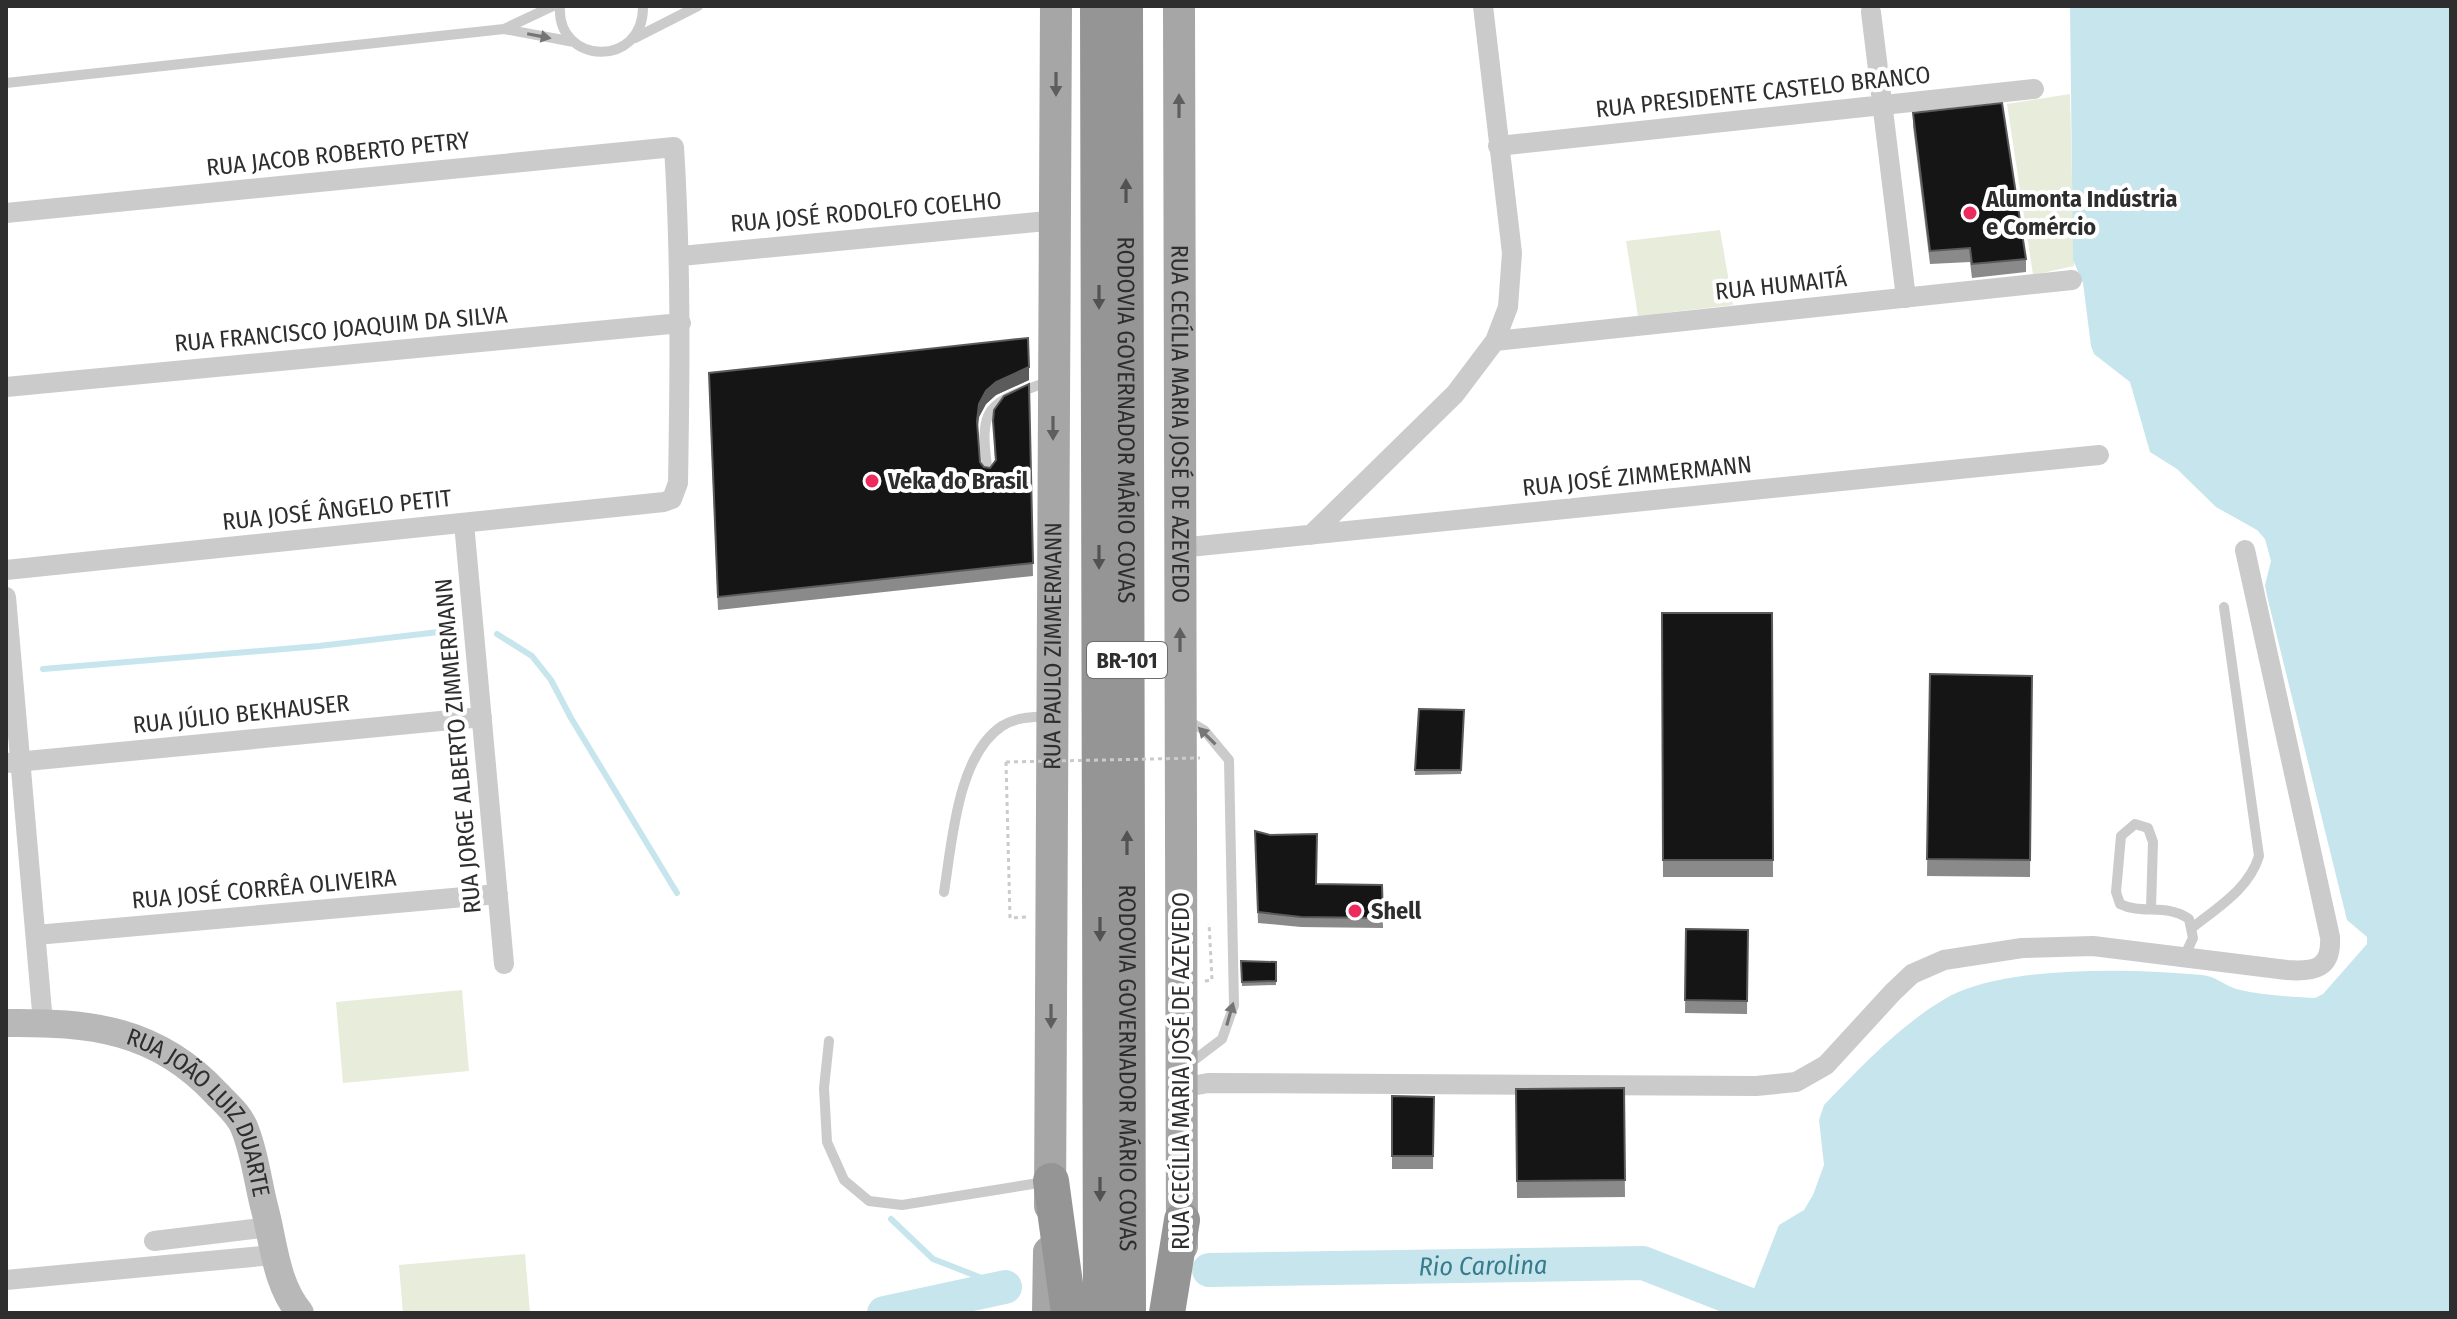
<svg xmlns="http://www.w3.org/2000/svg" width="2457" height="1319" font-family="'Fira Sans Condensed',sans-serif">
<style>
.green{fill:#e8ecdb}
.water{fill:#c7e5ed}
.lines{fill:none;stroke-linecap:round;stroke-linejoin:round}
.stream{stroke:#c7e5ed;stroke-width:6}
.river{stroke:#c7e5ed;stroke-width:34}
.path{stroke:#cbcbcb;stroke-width:3;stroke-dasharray:4 4;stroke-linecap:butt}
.lane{stroke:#cbcbcb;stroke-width:10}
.street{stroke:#cbcbcb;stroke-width:20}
.secondary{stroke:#b8b8b8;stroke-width:28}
.primary{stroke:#a6a6a6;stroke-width:32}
.highway{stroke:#959595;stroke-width:36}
.path-bridge{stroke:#cbcbcb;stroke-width:3;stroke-dasharray:4 4;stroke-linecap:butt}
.wall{fill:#8a8a8a}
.shaded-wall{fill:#5b5b5b}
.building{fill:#151515;stroke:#5b5b5b;stroke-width:2}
.oneway{fill:#757575}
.oneway2{fill:#5e5e5e}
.oneway3{fill:#525252}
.poi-dot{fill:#ec2a5c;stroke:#fff;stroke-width:3}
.labels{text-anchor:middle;stroke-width:8;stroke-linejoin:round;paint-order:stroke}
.shield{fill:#fff;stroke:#6d6d6d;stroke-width:2}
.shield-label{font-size:22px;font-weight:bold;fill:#2e2e2e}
.street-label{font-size:24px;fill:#2e2e2e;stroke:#fff}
.poi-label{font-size:24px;font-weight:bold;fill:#2e2e2e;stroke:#fff;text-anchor:start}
.water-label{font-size:26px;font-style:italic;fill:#377c8d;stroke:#fff}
</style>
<rect width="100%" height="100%" fill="#fff"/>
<path class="green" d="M2070,94L2074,266L2033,275L2007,104Z
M1720,230L1733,305L1638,316L1626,241Z
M462,990L469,1071L343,1083L336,1002Z
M525,1254L530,1313H403L399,1265Z"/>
<path class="water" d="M2070,6H2451V1313H1747L1748,1304L1779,1225L1804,1210L1813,1195L1824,1165L1819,1120L1824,1105C1860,1068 1898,1027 1943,1000C2002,964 2134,969 2202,975C2215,976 2224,985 2236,989C2261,995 2289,997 2315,998L2323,994L2367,944V937L2347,920L2267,596L2265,585L2271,561L2265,539L2257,530L2216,507L2177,469L2150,452L2130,382L2094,354L2091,346L2083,283L2073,260Z"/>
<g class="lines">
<path class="stream" d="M497,634L532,656L551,680L571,718L677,893
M43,669L319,646L456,630
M891,1219L933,1259L1005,1287"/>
<g class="river">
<path id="s1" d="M1209,1270L1643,1263L1748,1304"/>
<path d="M884,1313L1005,1287"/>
</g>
<path class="path" d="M1006,762L1010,918L1026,917
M1205,981L1212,980L1209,923"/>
<path class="lane" d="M560,6C556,65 644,69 643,6
M504,29L553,6
M635,38L698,6
M6,83L504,29L574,42
M988,473C978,406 987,403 1048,382
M1185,719L1204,730L1229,760L1234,1005L1222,1039L1189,1064
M944,892C952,843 957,756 1002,726C1016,717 1033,717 1050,716
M2151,908L2153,842L2148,828L2135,824L2121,836L2116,892L2120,904C2142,915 2167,903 2189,919L2193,938L2184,957
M2192,928C2218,907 2249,889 2259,856L2224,607
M829,1041L824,1088L827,1142L844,1180L869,1201L902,1205L1045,1182"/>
<path class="street" d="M1871,12L1906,298
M1498,146L2034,89
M6,213L674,147C681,259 680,370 678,483L672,499L664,502L6,570
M681,256L1057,220
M1495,341L2072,280
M6,387L681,323
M464,523L504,964
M1311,535L1455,394L1495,341L1508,307L1512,253L1483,6
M1179,548L2099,455
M6,597L43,1023
M6,763L482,717
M36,935L498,894
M1181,1088L1208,1083L1756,1086L1796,1082L1826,1065L1893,992L1912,974L1944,960L2022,948L2093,946L2287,970C2314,972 2332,969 2330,937L2245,550
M154,1241L269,1227
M6,1280L273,1255"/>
<path class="secondary" id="s2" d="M6,1023C90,1022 157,1029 217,1094C227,1104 239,1115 244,1127C255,1153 258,1184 265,1210C274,1245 276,1284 300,1313"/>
<g class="primary">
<path id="s3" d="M1179,6L1182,1246"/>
<path id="s4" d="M1050,1206L1056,6"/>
<path d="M1048,1313L1049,1252"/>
</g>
<g class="highway">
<path d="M1098,6L1101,1313"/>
<path id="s5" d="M1125,6L1128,1313"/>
<path d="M1051,1181L1069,1313"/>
<path d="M1167,1313L1182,1220"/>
</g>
<path class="path-bridge" d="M1006,762L1200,758"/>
</g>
<path class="wall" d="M1913,113L2026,259V272L1972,278L1970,262L1930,264L1913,126Z
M1029,380L996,395L986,404L979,417L977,429L980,462L984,467L990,468L995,461L993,421L1029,384L1033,576L718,610L709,386Z
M1662,613H1772L1773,877H1663Z
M1930,674L2032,676L2030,877L1927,876Z
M1419,709L1464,710L1461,774L1415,775Z
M1255,831L1316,884L1382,885L1383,928L1301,927L1258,923Z
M1686,929L1748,930L1747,1014L1685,1013Z
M1241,961L1276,962V985L1242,986Z
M1624,1088L1625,1197L1517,1198L1516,1089Z
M1392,1096L1434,1097L1433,1169H1392Z"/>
<path class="shaded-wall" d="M1029,367V380L996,395L986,404L979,417L977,434V421L979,404L986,391L996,382Z"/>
<path class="building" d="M2002,103L2026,259L1972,264L1970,248L1930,251L1913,113Z
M1028,338L1029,367L996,382L986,391L979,404L977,421L980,462L984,467L990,468L996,460L993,421L994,410L1004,396L1029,384L1033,563L718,597L709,373Z
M1662,613H1772L1773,860H1663Z
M1930,674L2032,676L2030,860L1927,859Z
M1419,709L1464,710L1461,770H1415Z
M1255,831L1270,835L1317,834L1316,884L1382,885L1383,918L1301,917L1258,912Z
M1686,929L1748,930L1747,1001L1685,1000Z
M1241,961L1276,962V981L1242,982Z
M1624,1088L1625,1180L1517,1181L1516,1089Z
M1392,1096L1434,1097L1433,1156H1392Z"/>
<defs><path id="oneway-solid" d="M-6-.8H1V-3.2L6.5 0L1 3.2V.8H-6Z" transform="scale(2)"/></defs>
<g class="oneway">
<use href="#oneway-solid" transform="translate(539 36) rotate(11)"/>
<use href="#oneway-solid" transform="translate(1207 736) rotate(-135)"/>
<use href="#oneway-solid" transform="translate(1230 1014) rotate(-74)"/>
</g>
<g class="oneway2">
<use href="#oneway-solid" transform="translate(1056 84) rotate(90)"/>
<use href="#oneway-solid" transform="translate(1179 106) rotate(-90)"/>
<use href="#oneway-solid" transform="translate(1053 428) rotate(90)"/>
<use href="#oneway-solid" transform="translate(1180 640) rotate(-90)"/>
<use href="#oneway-solid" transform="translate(1051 1016) rotate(90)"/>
</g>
<g class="oneway3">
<use href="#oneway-solid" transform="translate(1126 191) rotate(-90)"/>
<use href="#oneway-solid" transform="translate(1099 297) rotate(90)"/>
<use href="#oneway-solid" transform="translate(1099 557) rotate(90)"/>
<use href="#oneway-solid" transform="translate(1127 843) rotate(-90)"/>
<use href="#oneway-solid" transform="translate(1100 929) rotate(90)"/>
<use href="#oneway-solid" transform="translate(1100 1189) rotate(90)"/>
</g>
<g class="poi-dot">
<circle cx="1970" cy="213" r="8"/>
<circle cx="872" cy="481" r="8"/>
<circle cx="1355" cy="911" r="8"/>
</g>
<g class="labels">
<rect class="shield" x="1087" y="642" width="80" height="36" rx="6"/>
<g class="shield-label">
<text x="1127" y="668">BR-101</text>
</g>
<g class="street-label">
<text transform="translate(1763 92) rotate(-6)" y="8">RUA PRESIDENTE CASTELO BRANCO</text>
<text transform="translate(338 154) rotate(-6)" y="8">RUA JACOB ROBERTO PETRY</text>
<text transform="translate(866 212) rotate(-5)" y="8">RUA JOSÉ RODOLFO COELHO</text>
<text transform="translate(1781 285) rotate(-6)" y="8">RUA HUMAITÁ</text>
<text transform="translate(341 329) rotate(-5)" y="8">RUA FRANCISCO JOAQUIM DA SILVA</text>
<text dy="8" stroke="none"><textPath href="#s5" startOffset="414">RODOVIA GOVERNADOR MÁRIO COVAS</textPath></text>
<text dy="8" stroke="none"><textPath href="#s3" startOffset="418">RUA CECÍLIA MARIA JOSÉ DE AZEVEDO</textPath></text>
<text transform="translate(1637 476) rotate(-6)" y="8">RUA JOSÉ ZIMMERMANN</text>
<text transform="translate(337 510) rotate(-6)" y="8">RUA JOSÉ ÂNGELO PETIT</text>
<text dy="8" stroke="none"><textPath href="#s4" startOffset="560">RUA PAULO ZIMMERMANN</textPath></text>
<text transform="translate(241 714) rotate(-6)" y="8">RUA JÚLIO BEKHAUSER</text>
<text transform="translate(458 746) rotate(-95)" y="8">RUA JORGE ALBERTO ZIMMERMANN</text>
<text transform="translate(264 889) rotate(-5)" y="8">RUA JOSÉ CORRÊA OLIVEIRA</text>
<text dy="8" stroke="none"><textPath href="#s5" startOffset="1062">RODOVIA GOVERNADOR MÁRIO COVAS</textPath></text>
<text transform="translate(1181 1071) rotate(-90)" y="8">RUA CECÍLIA MARIA JOSÉ DE AZEVEDO</text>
<text dy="8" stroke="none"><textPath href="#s2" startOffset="234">RUA JOÃO LUIZ DUARTE</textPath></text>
</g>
<g class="poi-label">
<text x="1986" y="207">Alumonta Indústria<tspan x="1986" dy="28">e Comércio</tspan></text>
<text x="888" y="489">Veka do Brasil</text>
<text x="1371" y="919">Shell</text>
</g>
<g class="water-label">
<text dy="9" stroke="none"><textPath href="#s1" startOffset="274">Rio Carolina</textPath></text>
</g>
</g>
<rect width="2457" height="1319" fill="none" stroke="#2e2e2e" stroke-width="16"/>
</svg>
